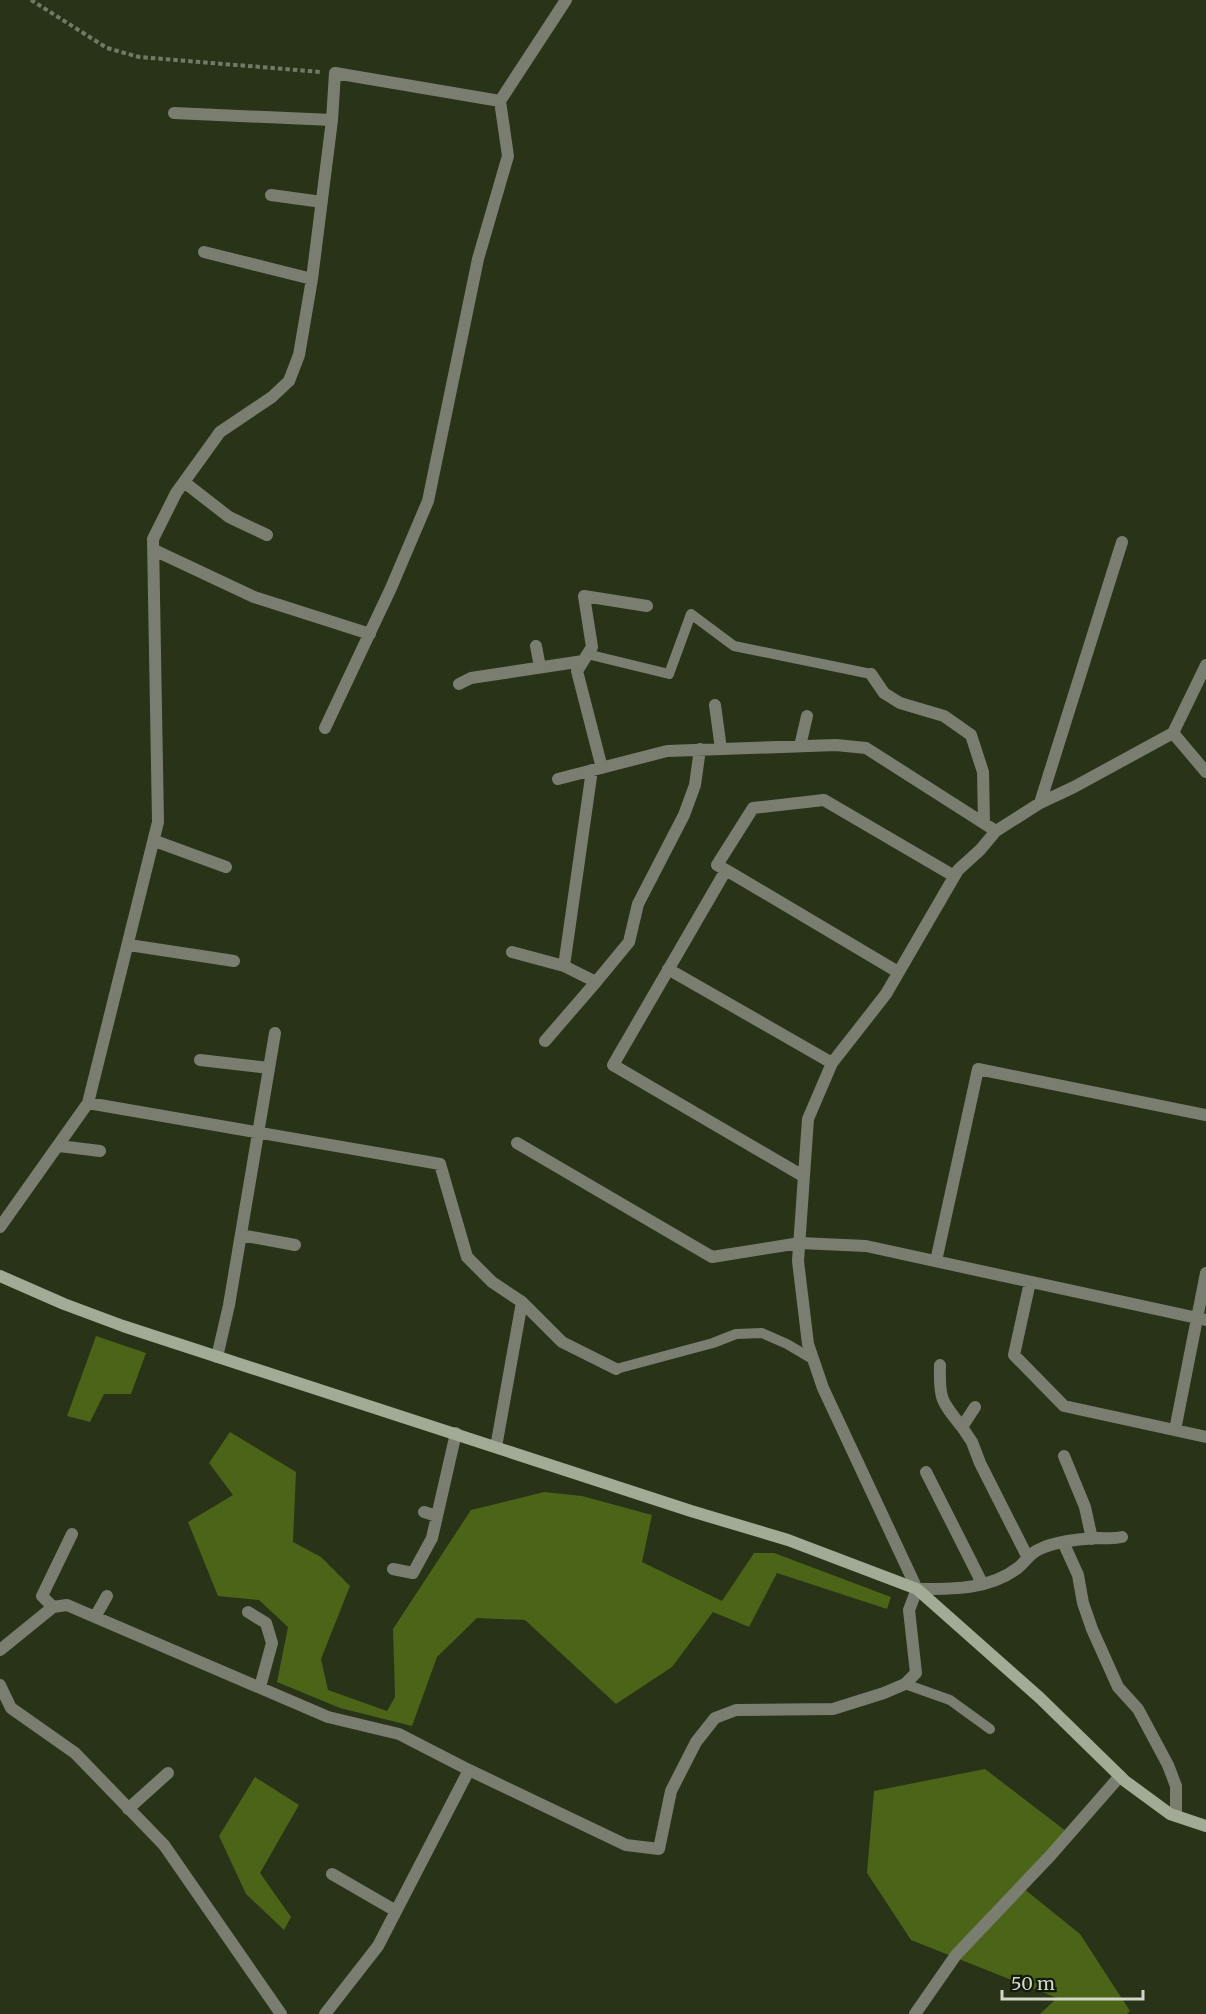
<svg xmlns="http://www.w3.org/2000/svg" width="1206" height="2014" font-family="Merriweather,serif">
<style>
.forest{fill:#4b6418}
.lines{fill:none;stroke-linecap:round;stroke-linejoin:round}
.path{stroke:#717a64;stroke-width:4;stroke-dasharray:4.5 3;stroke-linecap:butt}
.lane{stroke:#797e71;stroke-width:10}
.street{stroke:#797e71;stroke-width:12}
.secondary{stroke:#a2ab96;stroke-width:12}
</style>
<rect width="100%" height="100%" fill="#293318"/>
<path class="forest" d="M96,1336L146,1353L131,1394H104L90,1422L67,1416Z
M230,1432L296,1472L293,1542L321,1557L350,1586L321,1659L328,1690L387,1711L395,1697L393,1629L471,1510L544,1492L582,1496L652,1515L642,1562L722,1601L754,1553H774L891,1597L887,1609L777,1573L749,1627L713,1612L672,1667L616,1704L525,1620L477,1618L437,1657L412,1726L340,1708L277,1682L288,1627L259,1600L218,1596L188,1522L233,1495L209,1463Z
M985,1769L1071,1835L1023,1888L1080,1934L1130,2011L1127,2014H1040L1057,1998L911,1940L867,1873L874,1791Z
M255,1777L299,1805L260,1873L291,1917L284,1930L246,1894L219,1836Z"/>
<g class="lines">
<path class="path" d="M31,0L107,48L139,57L321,72"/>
<path class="lane" d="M587,654L669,674L691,614L734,646L871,674
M616,1369L713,1343L736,1334L762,1333L787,1344L814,1360
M905,1684L950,1700L990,1729"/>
<path class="street" d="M174,113L332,120
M271,195L322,202
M204,252L312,279
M184,482L229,517L267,535
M154,550L254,597L370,634
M536,646L540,667
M871,674L884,693L900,703L944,716L971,735L983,772L984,822
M459,684L471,678L583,661
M715,705L721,749
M325,728L391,588L428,501L478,259L508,156L500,101L566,0
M1173,733L1206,772
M800,746L807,716
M602,768L577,671L592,647L584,596L647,606
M558,779L667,751L836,745L866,748L996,831
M1040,803L1122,542
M155,841L226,867
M726,870L898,972
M129,945L234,961
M512,952L564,966L592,770
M668,969L832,1063
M596,982L629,942L638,904L684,815L695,785L700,749
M545,1041L596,982L564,966
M200,1060L269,1068
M88,1103L440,1164L467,1257L492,1282L522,1302
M517,1143L712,1257L800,1243L866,1246L1206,1320
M59,1146L100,1151
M803,1176L613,1065L726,870L717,865L753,808L824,800L954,876
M0,1227L88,1103L158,822L153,539L176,493L220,432L272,397L289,381L299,355L312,279L332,120L335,73L500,101
M241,1235L295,1245
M936,1261L978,1069L1206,1115
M1030,1282L1014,1355L1064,1406L1206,1437
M217,1357L229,1305L275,1033
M940,1365C939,1399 941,1401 962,1427
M975,1407L962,1427L972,1442L980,1463L1028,1558
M1175,1430L1206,1273
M496,1447L522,1302L562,1342L616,1369
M1064,1456L1085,1507L1092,1539
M926,1472L982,1583
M424,1512L437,1516
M1063,1542L1078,1575L1083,1603L1092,1629L1118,1687L1138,1709L1168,1765L1176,1786V1816
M393,1569L413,1573L432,1538L456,1433
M917,1589C952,1589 990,1590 1019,1567C1025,1562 1029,1555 1036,1551C1053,1541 1079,1539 1099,1538C1107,1538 1113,1539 1122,1537
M53,1607L42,1596L72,1534
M248,1612L266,1623L272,1643L260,1687
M95,1617L107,1596
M0,1650L53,1607L67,1605L328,1717L399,1734L469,1770L626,1845L659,1849L671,1791L696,1742L715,1718L736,1710L833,1709L884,1693L905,1684L916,1673L909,1610L917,1589L823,1388L808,1344L798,1261L808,1119L832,1063L886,994L958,870L980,850L996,831L1040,803L1074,787L1173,733L1206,665
M0,1685L11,1708L75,1753L164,1845L281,2014
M128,1809L168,1773
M332,1874L396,1911
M325,2014L378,1946L469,1770
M915,2014L956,1955L1050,1856L1120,1776"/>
<path class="secondary" d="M0,1276L64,1304L123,1326L691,1511L788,1540L917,1589L1040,1698L1125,1781L1170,1814L1206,1826"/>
</g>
<path d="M1002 1990v9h141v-9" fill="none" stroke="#d1d8c8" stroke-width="3"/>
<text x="1011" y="1990" font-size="18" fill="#d1d8c8" stroke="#14190d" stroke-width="4.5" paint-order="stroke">50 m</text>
</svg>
